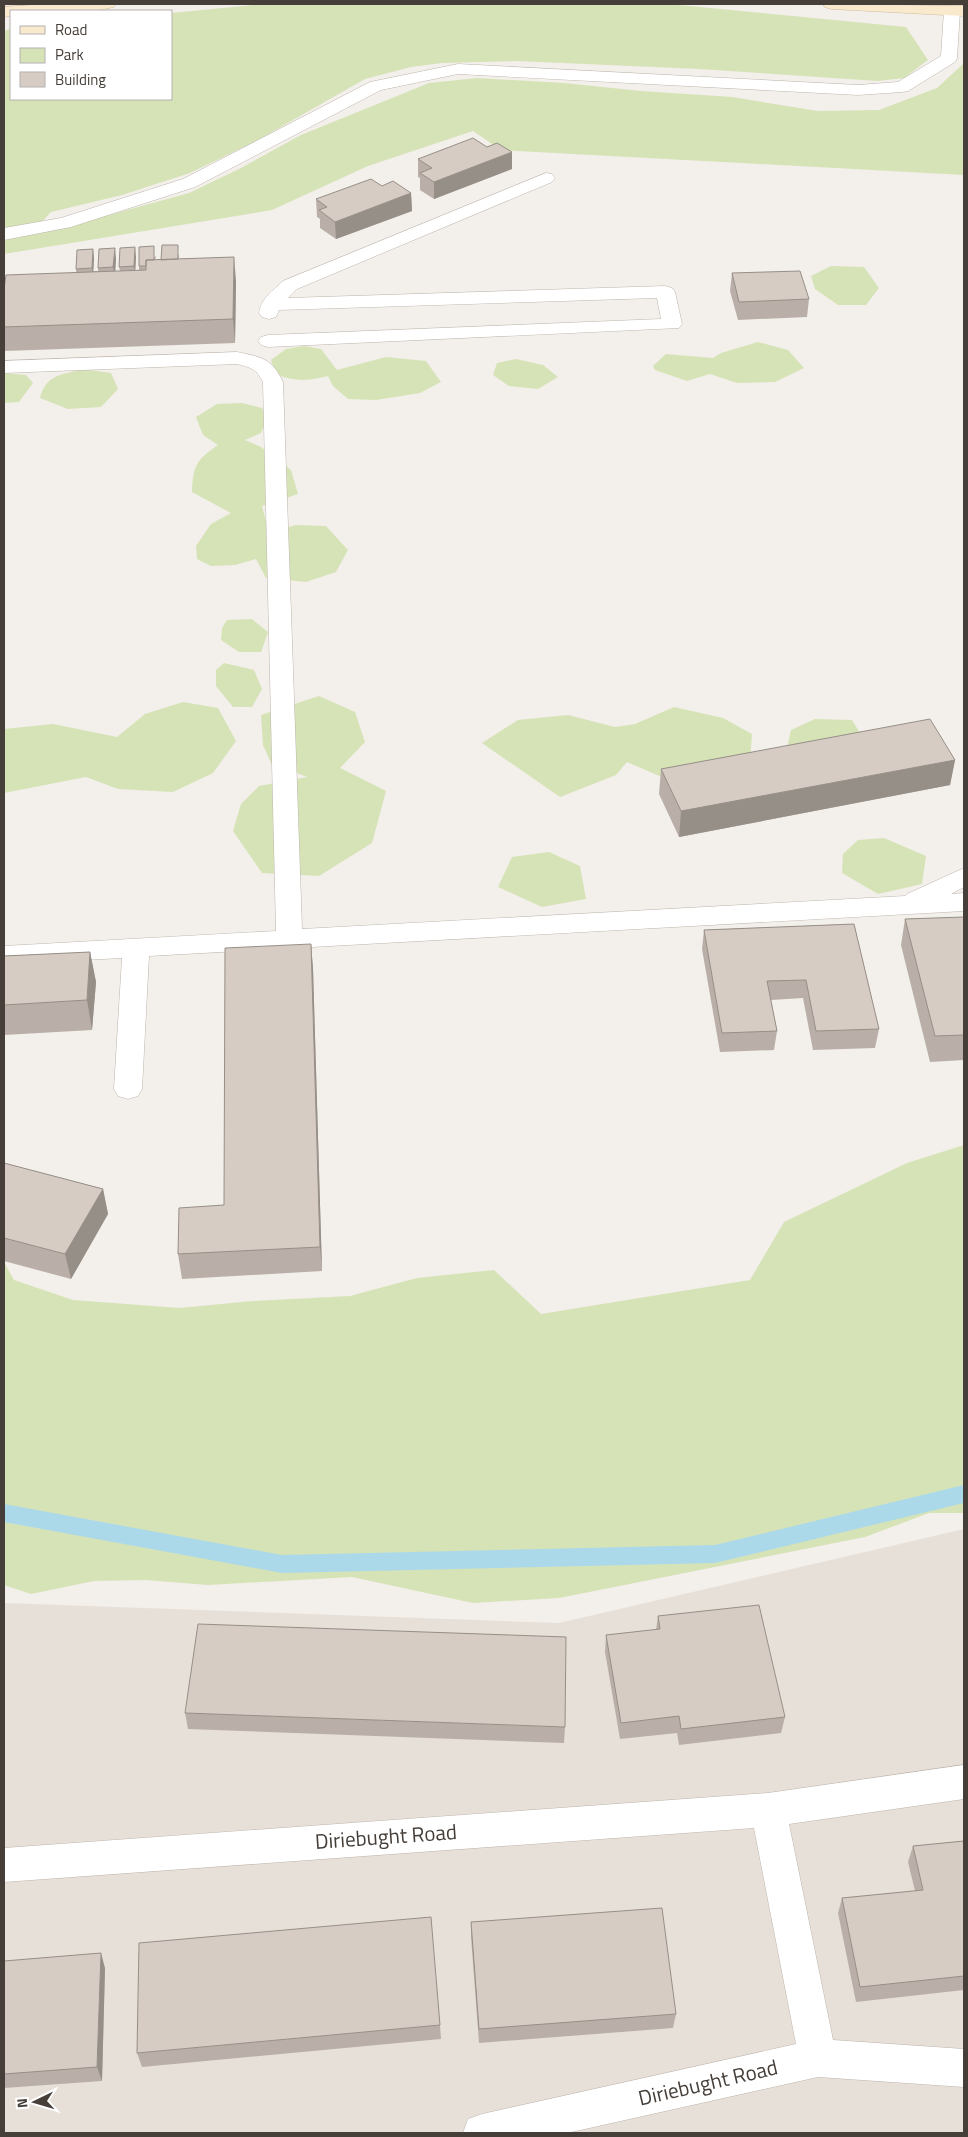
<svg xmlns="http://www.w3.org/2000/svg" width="968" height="2137" font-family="'Titillium Web',sans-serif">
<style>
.residential{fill:#e7e0d8}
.green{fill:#d6e3b7}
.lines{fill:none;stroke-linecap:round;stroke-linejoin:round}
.stream{fill:#acd9ea;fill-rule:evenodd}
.service-casing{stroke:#beb5ad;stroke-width:1}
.minor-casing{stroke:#beb5ad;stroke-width:1}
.secondary-casing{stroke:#d1bda0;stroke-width:1}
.service{fill:#fff;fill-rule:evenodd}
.minor{fill:#fff;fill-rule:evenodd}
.secondary{fill:#f9e9cd;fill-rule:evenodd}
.wall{fill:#b9afa8}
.shaded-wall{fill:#968f88}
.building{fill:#d7ccc3;stroke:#968f88}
.labels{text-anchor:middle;stroke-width:4;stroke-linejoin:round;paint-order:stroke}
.near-street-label{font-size:21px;fill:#463f39;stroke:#fff}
</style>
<rect width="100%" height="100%" fill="#f3efea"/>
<path class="residential" d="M964,1529V2133H4V1603L559,1623Z"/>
<path class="green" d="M265,4H662L690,6L906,27L928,60L904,78L878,81L699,69L517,61L442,63L411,67L365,79L258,140L190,173L122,195L51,212L32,232L109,215L189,193L239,169L301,135L429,83L477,78L564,83L641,91L732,97L818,111L879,110L937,88L964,63V175L501,150L473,131L368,166L272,210L4,254V31L11,29V99H171V13Z
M831,266L864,267L879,288L866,305H838L815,289L811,276Z
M758,342L788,350L804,368L775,382L737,383L710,374L687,381L655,370L653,366L666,354L713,358L721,353Z
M304,346L321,349L337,370L386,357L426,361L441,382L420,393L376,400L348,399L333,386L328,376C310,381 294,382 276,374L271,360L286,349Z
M516,359L543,365L558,377L538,389L509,386L493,375L497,363Z
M83,369L111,373L118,389L101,407L68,409L40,398C46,374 62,375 83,369Z
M4,373L26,375L33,383L19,402L4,403Z
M242,403L262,408L267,418L261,433L245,440L261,447L291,470L298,494L262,506L269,533L296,525L326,526L348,550L336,572L306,582L266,578L256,559L235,565L211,566L197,559L196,546L211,524L231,513L192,492C193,466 196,460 218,445L203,435L196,417L217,404Z
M252,619L268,632L261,652H239L221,640L222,628L227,620Z
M224,663L254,670L262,689L252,707H233L216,686V670Z
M319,696L355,712L365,742L340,768L386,791L372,843L319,876L262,873L233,831L241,804L259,786L307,777L271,763L263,745L261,715Z
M183,702L218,708L236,741L213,773L173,792L118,789L86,777L4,793V729L53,724L117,737L145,714Z
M674,707L723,718L752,734L750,762L678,784L627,762L616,775L560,797L482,743L518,720L568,715L615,727L635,724Z
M815,719L852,720L865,741L786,753L791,730Z
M884,838L926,856L922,884L878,894L842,873L843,854L858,840Z
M549,852L580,866L586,899L542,907L498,887L512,857Z
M964,1145V1513H929L865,1537L559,1598L473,1603L352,1577L208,1585L145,1580L94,1581L31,1594L4,1585V1262L14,1280L73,1300L180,1308L252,1301L350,1296L417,1278L494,1270L541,1314L750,1280L784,1222L907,1163Z"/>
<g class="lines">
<path class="stream" d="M964,1485V1503L715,1563L282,1573L4,1522V1504L282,1555L715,1545Z"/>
<defs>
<path id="service" d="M952,6L958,8L960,11L957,58L955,62L908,91L902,92L858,95L458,74L381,90L195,187L71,227L4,240V228L61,218L183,179L370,82L458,64L858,85L898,82L941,56L944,11L946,8Z
M546,173L552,174L555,178L552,182L297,289L288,298L665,286L672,288L675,292L682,324L679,328L268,347L261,345L258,341L261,337L268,335L661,319L657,298L279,310L276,317L269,319L262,317L259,313C261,298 273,291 283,281Z
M237,352C261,357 272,358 283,382L302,929L905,896L907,894L964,868V887L951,894L964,893V911L149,956L142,1089L138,1096L128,1099L118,1096L114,1089L122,958L4,964V946L276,931L263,382C257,369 250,367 237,364L4,373V361Z"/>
<path id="minor" d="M964,1765V1799L789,1824L833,2040L964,2049V2087L818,2077L567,2133H463L468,2119L482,2114L796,2044L754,1828L4,1882V1848L768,1793Z"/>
<path id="secondary" d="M48,4H116L114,7C81,15 44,11 11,11V16L4,17V7Z
M823,4L964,6V16L831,9L825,7Z"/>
</defs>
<use href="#service" class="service-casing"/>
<use href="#minor" class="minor-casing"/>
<use href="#secondary" class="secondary-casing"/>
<use href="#service" class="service"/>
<use href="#minor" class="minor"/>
<use href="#secondary" class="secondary"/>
</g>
<path class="wall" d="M487,147L512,169L434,199L420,190V178L418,177V159Z
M382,186L411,193L412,211L336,239L320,228V219L317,217L316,199Z
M93,249L94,259L93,271H98V268L116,258L115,271H120L119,267L136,257L135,270H139V266L156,256L155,260H161L179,255V259L236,281L235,343L4,351V289L76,272V269Z
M732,273L809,299L807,317L738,320L730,291Z
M955,760L950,785L679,837L659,794L661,769Z
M964,917V1060L930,1062L901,945L905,919Z
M854,924L879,1029L875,1048L813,1050L803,998L771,1000L777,1031L774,1050L720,1052L702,949L704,930Z
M311,944L313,969L322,1271L182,1279L178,1254L224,1205Z
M90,952L96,982L92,1030L4,1035V956Z
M4,1163L103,1189L108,1214L71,1279L4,1261Z
M658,1616L785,1717L781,1733L679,1745L677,1733L620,1739L605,1652L606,1635L656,1630Z
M185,1713L565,1727L564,1743L188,1729Z
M964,1841V1990L856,2002L838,1913L842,1898L915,1891L908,1862L913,1846Z
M471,1922L676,2014L673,2028L479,2043L471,1937Z
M4,1961L105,1968L102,2081L4,2088Z
M440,2025L441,2039L142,2067L137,2053Z"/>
<path class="shaded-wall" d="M512,152V169L434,199V182Z
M411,193L412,211L336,239L335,222Z
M135,247L136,257L135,276L134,266Z
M115,248L116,258L115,277L113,267Z
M93,249L94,259L93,278L92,268Z
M234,257L236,281L235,343L233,319Z
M955,760L950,785L679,837L681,811Z
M311,944L313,969L322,1271L320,1247Z
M90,952L96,982L92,1030L87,1000Z
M103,1189L108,1214L71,1279L65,1254Z
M101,1953L105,1968L102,2081L97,2067Z"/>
<path class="building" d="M473,138L487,147L497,143L512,152L434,182L420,173L432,168L418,159Z
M371,179L382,186L393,181L411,193L335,222L319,210L327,207L316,199Z
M162,245H178V259L161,260Z
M154,246V260H146V266H139V247Z
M135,247L134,266L119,267L120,248Z
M115,248L113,267L98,268L99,249Z
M93,249L92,268L76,269L77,250Z
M234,257L233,319L4,327V289L6,275L146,270V260Z
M800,271L809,299L739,302L732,273Z
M930,719L955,760L681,811L661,769Z
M964,917V1035L935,1036L905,919Z
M854,924L879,1029L816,1031L806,980L767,981L777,1031L722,1033L704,930Z
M311,944L320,1247L178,1254L179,1208L224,1205L225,948Z
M90,952L87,1000L4,1005V956Z
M4,1163L103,1189L65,1254L4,1238Z
M759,1605L785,1717L681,1729L679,1716L621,1723L606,1635L660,1629L658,1616Z
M198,1624L566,1637L565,1727L185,1713Z
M964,1841V1976L860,1987L842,1898L923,1890L913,1846Z
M662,1908L676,2014L479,2029L471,1922Z
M431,1917L440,2025L137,2053L139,1943Z
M101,1953L97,2067L4,2074V1961Z"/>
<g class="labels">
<g class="near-street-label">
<text transform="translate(386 1837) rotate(-4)" y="7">Diriebught Road</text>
<text transform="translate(708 2083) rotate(-13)" y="7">Diriebught Road</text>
</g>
</g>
<rect width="968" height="2137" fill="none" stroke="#463f39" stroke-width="10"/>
<rect x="10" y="10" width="162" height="90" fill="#ffffff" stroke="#b5b2b0"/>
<rect x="20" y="26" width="25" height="8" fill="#f9e9cd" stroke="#b5b2b0"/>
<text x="55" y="35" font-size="15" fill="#463f39">Road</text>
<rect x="20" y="48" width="25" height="15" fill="#d6e3b7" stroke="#b5b2b0"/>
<text x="55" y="60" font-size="15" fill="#463f39">Park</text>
<rect x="20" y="72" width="25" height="15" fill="#d7ccc3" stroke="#b5b2b0"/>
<text x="55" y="85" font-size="15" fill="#463f39">Building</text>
<g transform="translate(35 2102) rotate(265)" stroke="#ffffff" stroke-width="4" paint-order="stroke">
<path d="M0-4L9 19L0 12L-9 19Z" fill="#463f39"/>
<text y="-8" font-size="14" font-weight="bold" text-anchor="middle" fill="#463f39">N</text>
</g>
</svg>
